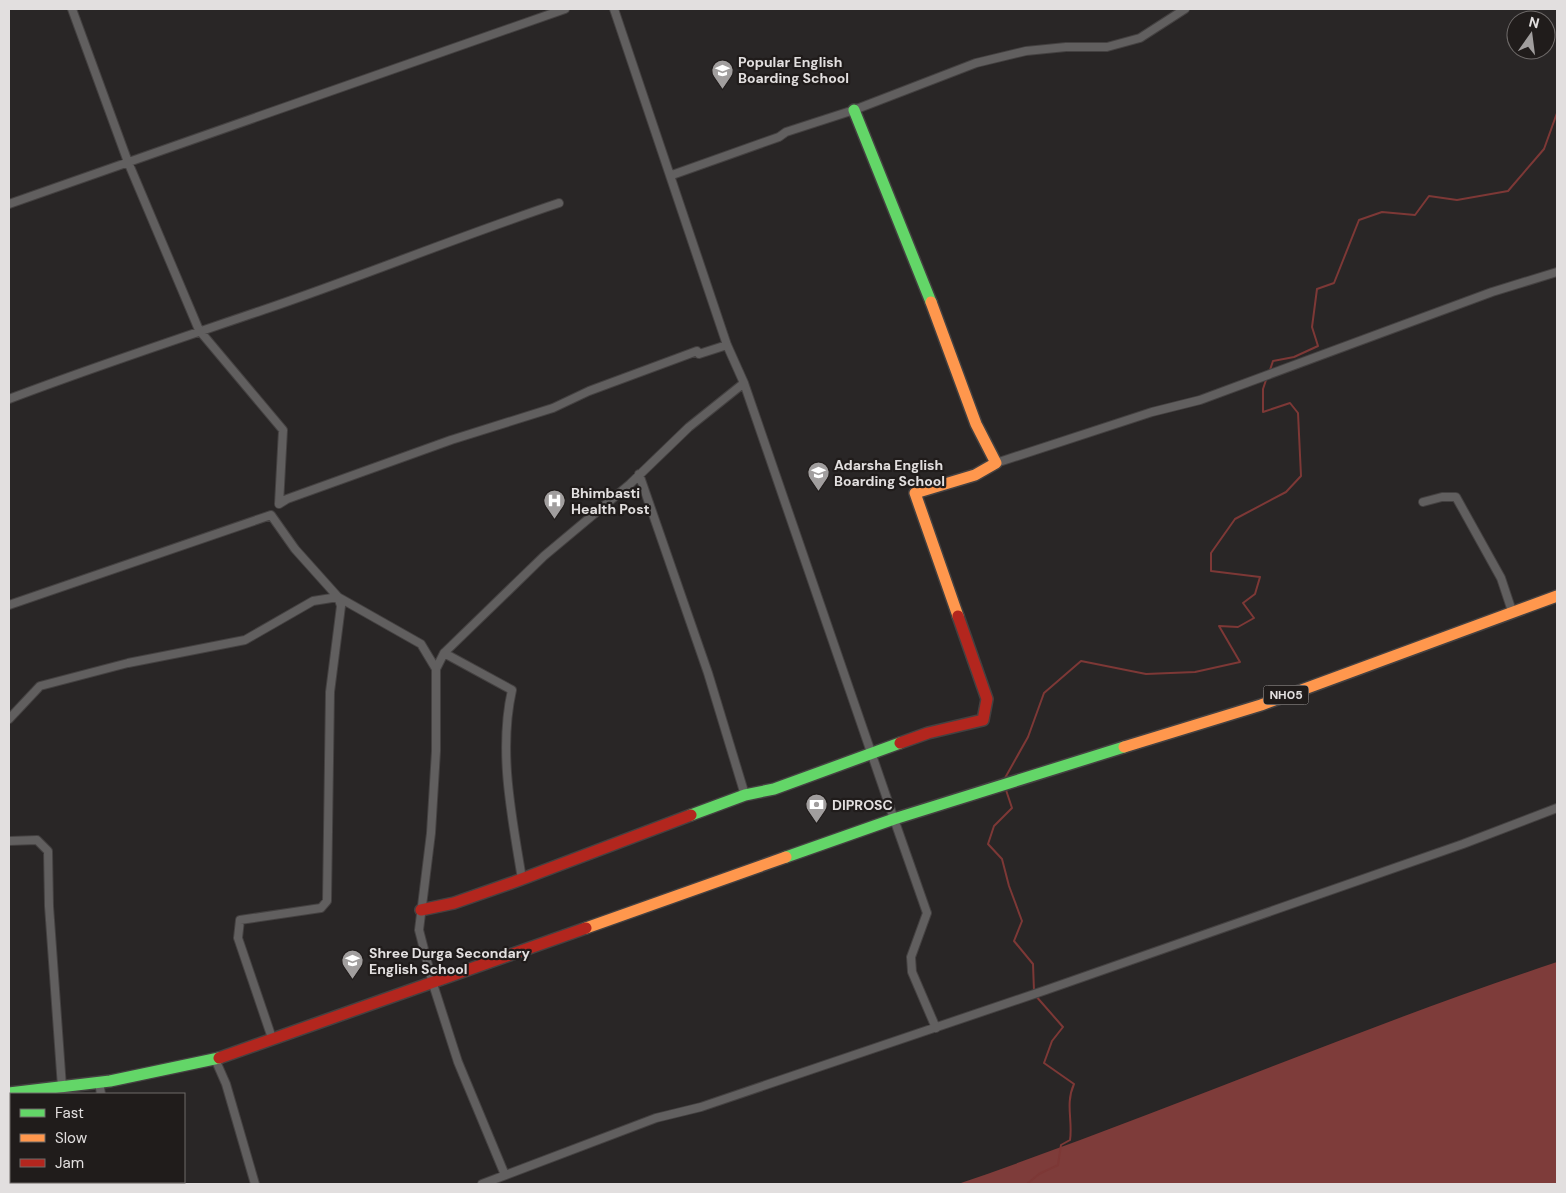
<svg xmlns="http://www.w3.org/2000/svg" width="1566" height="1193" font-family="'DM Sans',sans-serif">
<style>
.forest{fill:#7e3c3a}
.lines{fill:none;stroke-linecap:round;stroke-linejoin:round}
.stream{stroke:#7d3836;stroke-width:2}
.street-casing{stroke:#444141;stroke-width:10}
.fast-casing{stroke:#444141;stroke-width:14}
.slow-casing{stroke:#444141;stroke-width:14}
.jam-casing{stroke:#444141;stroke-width:14}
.street{stroke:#615f5f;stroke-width:8}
.fast{stroke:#63d668;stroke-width:11}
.slow{stroke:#ff974d;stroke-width:11}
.jam{stroke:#b3261e;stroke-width:11}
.labels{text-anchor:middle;stroke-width:4.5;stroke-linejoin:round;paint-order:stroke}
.shield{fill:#201c1b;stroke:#a8a4a4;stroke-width:1}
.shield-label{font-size:12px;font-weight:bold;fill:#e2dfdf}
.poi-label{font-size:14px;font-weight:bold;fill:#e2dfdf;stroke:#201c1b;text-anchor:start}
</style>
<rect width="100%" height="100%" fill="#292626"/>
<path class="forest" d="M1557,962V1184H958C1159,1115 1355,1029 1557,962Z"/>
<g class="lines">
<path class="stream" d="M1269,373L1273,361L1294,357L1318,346L1312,327L1317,289L1334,283L1359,220L1382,212L1415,215L1429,196L1457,200L1508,191L1544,149L1557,113
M1005,778L1028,737L1044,693L1081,661L1146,674L1195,672L1240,662L1219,626L1238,627L1254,618L1243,603L1255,594L1260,577L1211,571V553L1235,519L1286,492L1301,476L1298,413L1290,403L1263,412V389L1267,377
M1006,790L1012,808L994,826L988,844L1002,859L1009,886L1022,921L1014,941L1033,964L1034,991
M1027,1184L1039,1174L1058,1165L1061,1145L1070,1140C1073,1121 1065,1104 1074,1084L1044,1063L1052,1041L1063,1027L1035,995"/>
<defs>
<path id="street" d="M72,9L128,162L199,330L283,430L279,504L287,499L451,440L553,408L589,391L697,351L699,354L727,345
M614,9L727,345L744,383L894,819L927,913L911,957L912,972L936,1028
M672,175L779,137L786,132L854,110L976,63L1026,51L1066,47H1107L1140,38L1185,9
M9,204L565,9
M9,399C93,367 178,339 263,310C363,276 460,236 559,203
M996,463L1152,412L1200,400L1492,292L1557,272
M639,474L708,673L745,795
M1423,502L1442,497H1456L1501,578L1512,611
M9,605L271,515L295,549L338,597L421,644L436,669
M444,653L512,690C498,752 512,817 522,879
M9,719L40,686L128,663L245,640L313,601L338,597L341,606L330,692L327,901L321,908L240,920L238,938L272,1038
M9,841L37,840L48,851L49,906L62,1087
M215,1059L226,1084L255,1184
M99,1082L101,1094
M505,1175L458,1062L433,984L419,930L431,833L436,751V669L444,653L544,556L630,484L689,427L744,383
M110,1182V1184
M482,1184L656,1118L701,1107L1046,990L1463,844L1557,808"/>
<path id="fast" d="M854,110L931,302
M691,815L745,795L774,789L900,743
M786,857L894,819L1124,747
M9,1093L110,1081L219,1058"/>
<path id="slow" d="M931,302L976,424L996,463L975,475L915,493L958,616
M1124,747L1261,705L1557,596
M586,928L786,857"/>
<path id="jam" d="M900,743L928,733L983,720L987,699L958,616
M421,910L454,903L514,882L691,815
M219,1058L586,928"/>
</defs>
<use href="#street" class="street-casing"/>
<use href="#fast" class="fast-casing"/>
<use href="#slow" class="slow-casing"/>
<use href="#jam" class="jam-casing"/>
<use href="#street" class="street"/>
<use href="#fast" class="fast"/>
<use href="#slow" class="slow"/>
<use href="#jam" class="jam"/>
</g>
<defs>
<symbol id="school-pin" viewBox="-11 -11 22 30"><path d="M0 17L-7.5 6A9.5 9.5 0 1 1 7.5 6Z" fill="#a19e9e" stroke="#201c1b"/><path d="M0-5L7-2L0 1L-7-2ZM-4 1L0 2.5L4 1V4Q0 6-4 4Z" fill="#fff"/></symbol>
<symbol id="hospital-pin" viewBox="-11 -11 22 30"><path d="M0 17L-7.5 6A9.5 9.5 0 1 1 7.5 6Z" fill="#a19e9e" stroke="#201c1b"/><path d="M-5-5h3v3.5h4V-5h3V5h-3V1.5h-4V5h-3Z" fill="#fff"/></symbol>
<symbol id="bank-pin" viewBox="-11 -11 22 30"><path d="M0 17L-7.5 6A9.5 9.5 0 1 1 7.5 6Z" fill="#a19e9e" stroke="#201c1b"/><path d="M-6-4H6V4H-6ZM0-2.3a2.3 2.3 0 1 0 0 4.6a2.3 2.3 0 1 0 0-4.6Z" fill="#fff"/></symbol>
</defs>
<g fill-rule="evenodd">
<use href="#school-pin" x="710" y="58" width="25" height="34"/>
<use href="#school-pin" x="806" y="460" width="25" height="34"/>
<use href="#hospital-pin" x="542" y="488" width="25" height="34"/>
<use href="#bank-pin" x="804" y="792" width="25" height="34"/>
<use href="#school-pin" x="340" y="948" width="25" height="34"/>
</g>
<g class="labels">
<rect class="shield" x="1263.5" y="685.5" width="45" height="19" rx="4"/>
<g class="shield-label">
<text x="1286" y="699">NH05</text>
</g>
<g class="poi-label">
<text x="738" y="67">Popular English<tspan x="738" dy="16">Boarding School</tspan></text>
<text x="834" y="470">Adarsha English<tspan x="834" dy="16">Boarding School</tspan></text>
<text x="571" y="498">Bhimbasti<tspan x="571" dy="16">Health Post</tspan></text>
<text x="832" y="810">DIPROSC</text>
<text x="369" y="958">Shree Durga Secondary<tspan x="369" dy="16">English School</tspan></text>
</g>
</g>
<rect width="1566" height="1193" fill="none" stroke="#e2dfdf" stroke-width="20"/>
<rect x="10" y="1093" width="175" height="90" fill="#201c1b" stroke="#6e6a69"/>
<rect x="20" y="1109" width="25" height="8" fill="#63d668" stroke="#6e6a69"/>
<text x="55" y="1118" font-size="15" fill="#e2dfdf">Fast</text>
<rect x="20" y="1134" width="25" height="8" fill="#ff974d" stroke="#6e6a69"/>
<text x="55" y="1143" font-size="15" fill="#e2dfdf">Slow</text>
<rect x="20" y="1159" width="25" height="8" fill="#b3261e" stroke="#6e6a69"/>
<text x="55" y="1168" font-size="15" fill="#e2dfdf">Jam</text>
<g transform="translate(1531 35) rotate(14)"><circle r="24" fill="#201c1b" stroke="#6e6a69"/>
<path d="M0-4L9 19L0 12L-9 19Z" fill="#a19e9e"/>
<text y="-8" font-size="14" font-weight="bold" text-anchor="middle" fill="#e2dfdf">N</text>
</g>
</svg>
